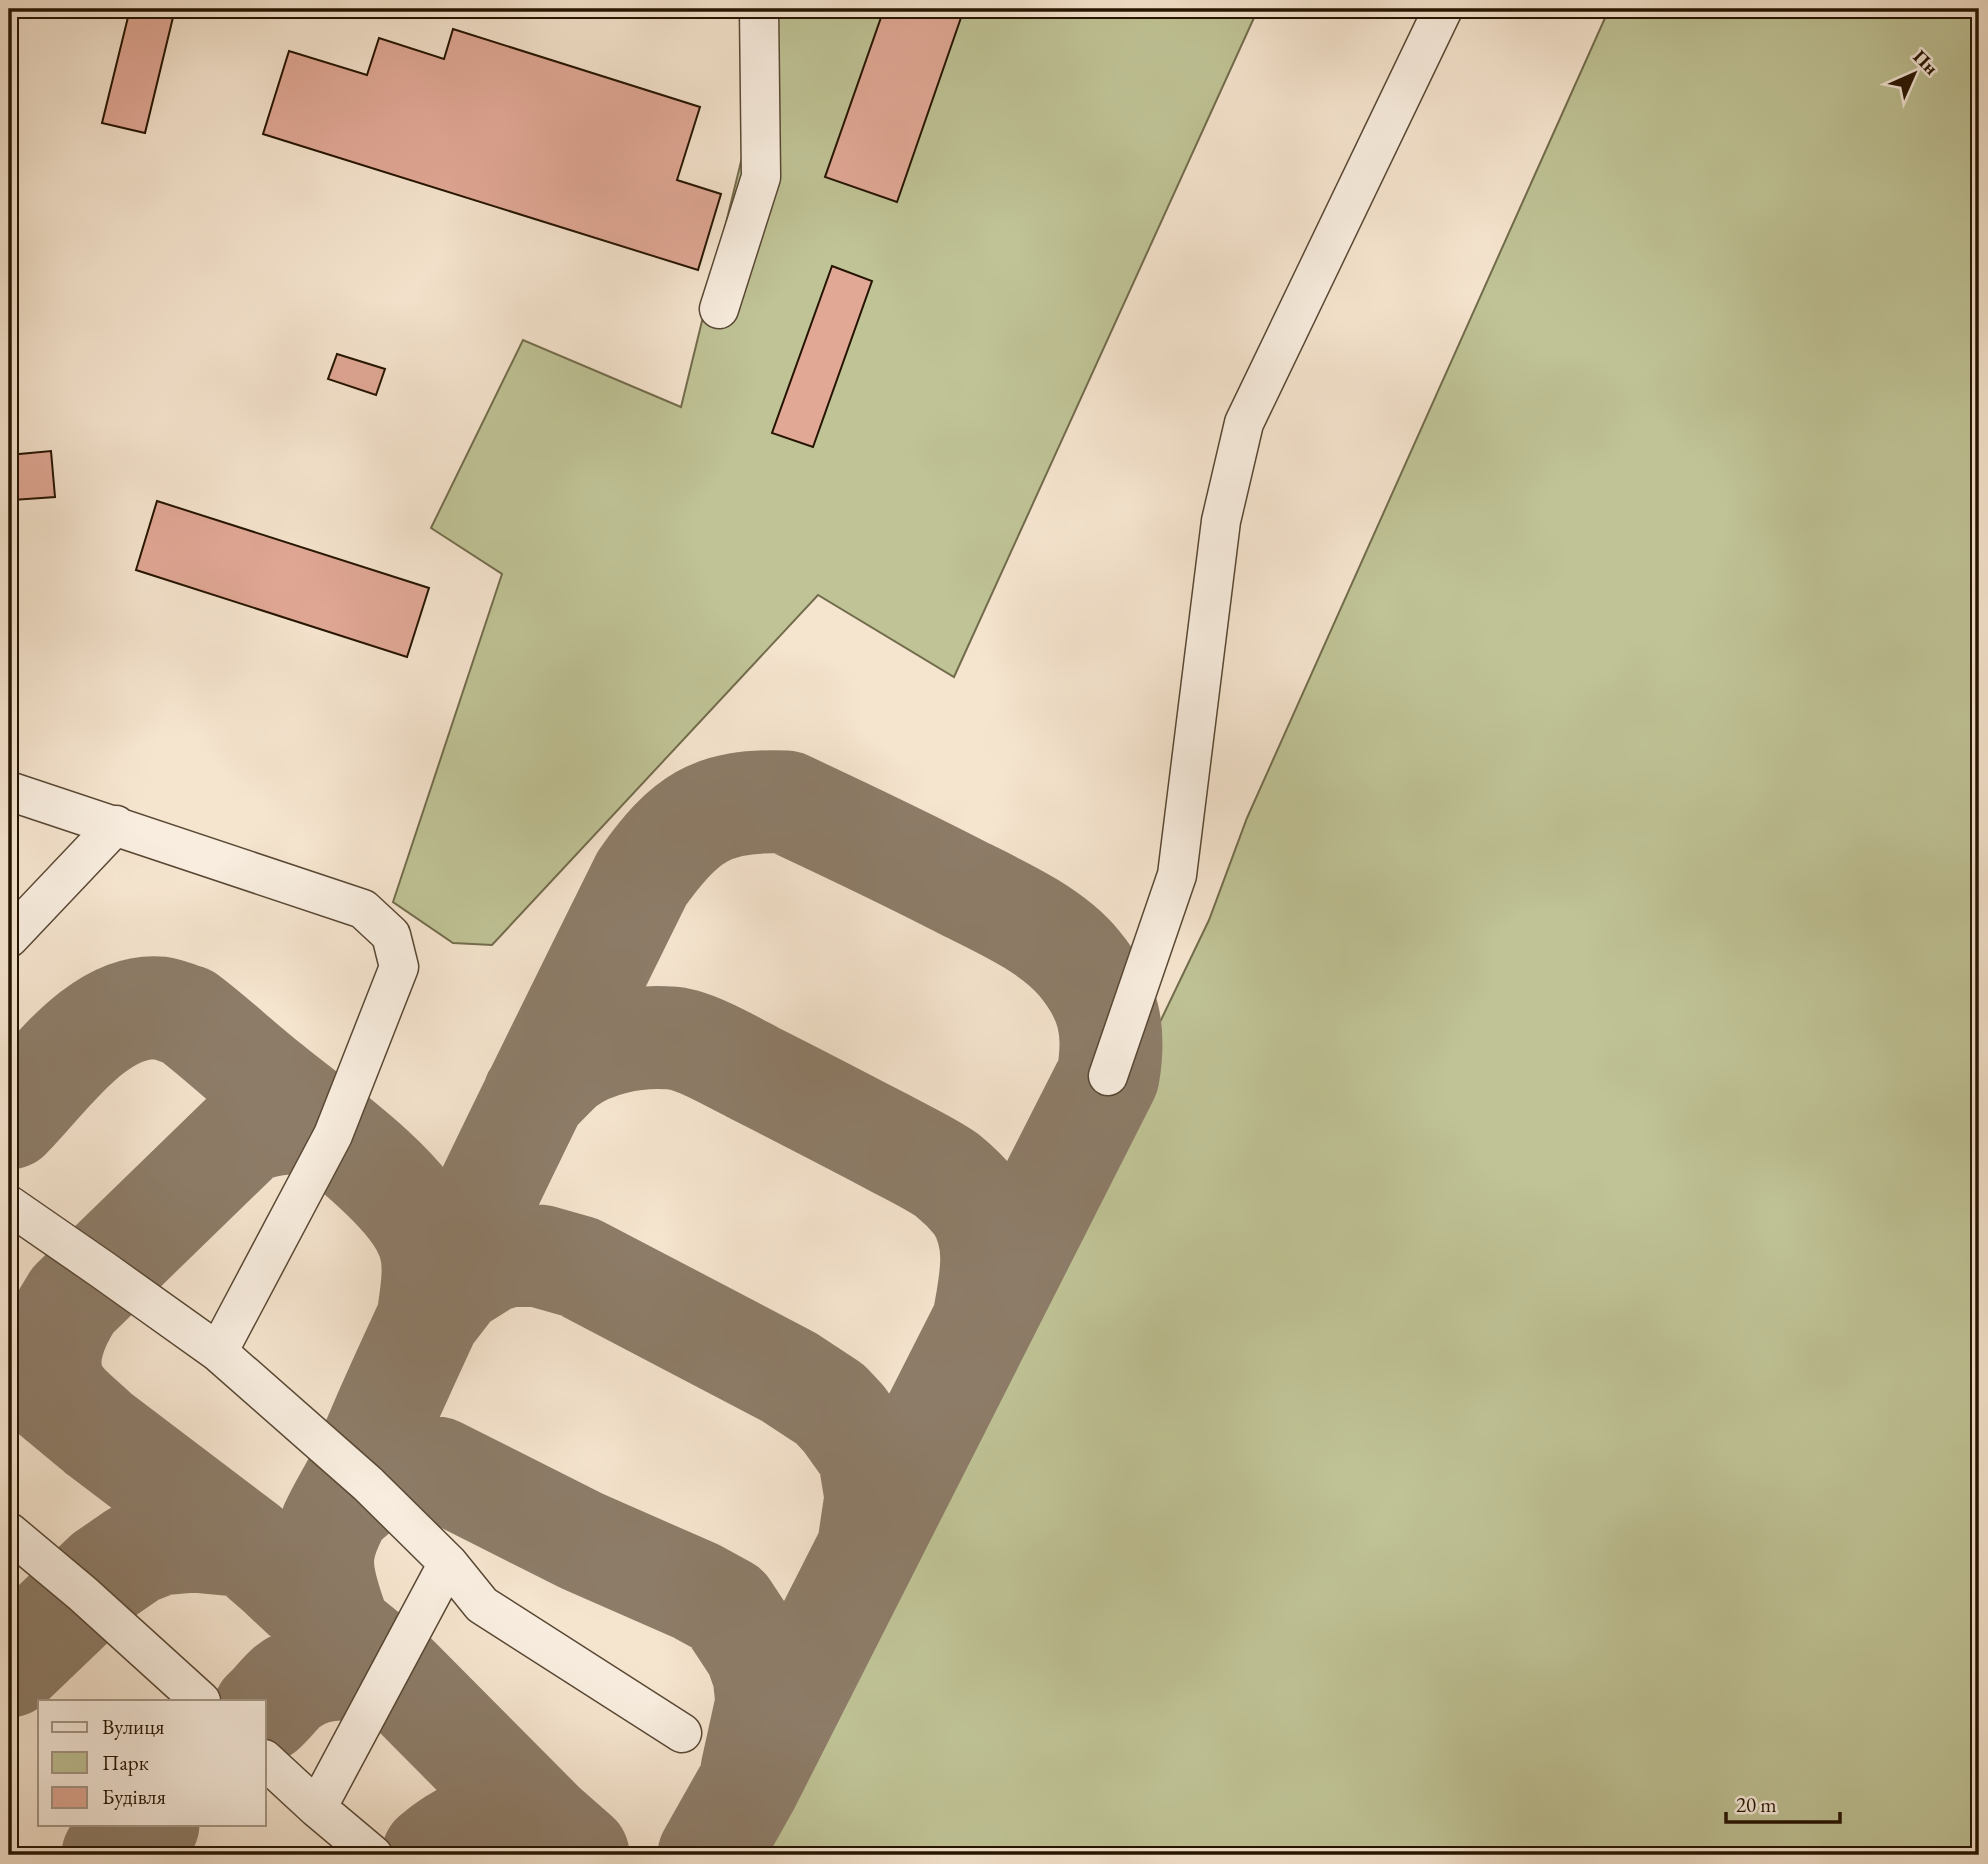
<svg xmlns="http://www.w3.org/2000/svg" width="1988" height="1864" font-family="'EB Garamond',serif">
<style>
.green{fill:#bfc396;stroke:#726c4c;stroke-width:2}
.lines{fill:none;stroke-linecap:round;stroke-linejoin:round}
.taxiway{stroke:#8d7c68;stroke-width:103}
.building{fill:#e1a896;stroke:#251401;stroke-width:2}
.minor-casing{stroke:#594834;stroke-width:41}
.minor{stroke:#f8eddf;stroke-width:38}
</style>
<rect width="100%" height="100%" fill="#f5e4ce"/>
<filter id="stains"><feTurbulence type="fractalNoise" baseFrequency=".00286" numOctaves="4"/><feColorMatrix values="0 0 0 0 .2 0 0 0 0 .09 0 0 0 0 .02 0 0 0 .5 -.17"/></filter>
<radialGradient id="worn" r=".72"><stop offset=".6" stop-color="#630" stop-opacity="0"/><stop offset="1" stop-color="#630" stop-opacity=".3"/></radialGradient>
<path class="green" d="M747,9H1258L954,677L818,595L492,945L453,943L393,902L502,574L431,528L523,340L681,407L748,133Z
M1609,9H1979V1855H765L771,1832L1209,920L1247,818Z"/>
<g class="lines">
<path class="taxiway" d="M534,1096C544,1086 554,1075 564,1066C592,1044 636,1035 671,1038C693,1039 733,1062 754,1073C798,1095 842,1118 886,1141C906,1152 928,1162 947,1175C957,1183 969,1195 977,1205C1000,1242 991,1279 984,1319
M9,1118C48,1079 98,1002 161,1008C169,1009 178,1014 187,1016C215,1037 241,1062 269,1084C313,1120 404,1183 426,1234C438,1260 432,1290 428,1318
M428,1318L455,1283L490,1261L514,1254L540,1256L579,1267L789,1377L830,1404L844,1419L869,1454L876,1497L869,1544
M9,1359L98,1433L247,1546L278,1573L340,1631L398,1678L545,1826L578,1855
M98,1433C86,1421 68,1408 59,1394C39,1363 56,1326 73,1300L246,1132C283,1120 296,1120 333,1135
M341,1507L373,1479L386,1470L406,1463L437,1468L582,1541L696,1591L727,1608L756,1652L764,1675L767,1702L752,1770
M340,1631C332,1606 320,1580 323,1554C326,1527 345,1501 357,1477C368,1455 377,1432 387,1409C467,1230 555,1054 642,878C684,819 711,799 786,802C846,830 905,858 963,888C1001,907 1052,930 1079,963C1109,999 1116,1030 1108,1076L748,1786L709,1855
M9,1666L105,1574L134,1554L160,1544L194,1541L247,1546
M264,1711C272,1704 279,1694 287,1687C320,1661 361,1668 398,1678
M113,1855L148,1824
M433,1855C455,1836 488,1818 519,1819C527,1819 537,1824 545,1826"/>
</g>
<path class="building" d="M130,9H175L145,133L102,123Z
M884,9H964L897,202L825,177Z
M453,29L700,107L677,180L721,194L698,270L263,134L289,51L367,75L379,38L444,59Z
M832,266L872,281L813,447L772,433Z
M337,354L385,369L376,395L328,379Z
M51,451L55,497L13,500L9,455Z
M157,501L429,588L407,657L136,570Z"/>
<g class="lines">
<defs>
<path id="minor" d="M719,309L761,177L759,9
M9,791L363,909L391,935L399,967L333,1135L218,1352
M9,938L116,825
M1108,1076L1177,875L1221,521L1244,423L1443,9
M9,1205L103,1270L218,1352L368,1484L448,1563L482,1605L682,1733
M9,1532L83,1594L201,1701
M264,1759L317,1808L448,1563
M317,1808L373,1855"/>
</defs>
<use href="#minor" class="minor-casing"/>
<use href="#minor" class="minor"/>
</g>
<rect width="1988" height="1864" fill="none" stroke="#f5e4ce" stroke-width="35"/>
<rect x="10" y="10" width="1967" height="1843" fill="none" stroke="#251401" stroke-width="3.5"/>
<rect x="18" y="18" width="1953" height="1829" fill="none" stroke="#251401" stroke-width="2"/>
<rect x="38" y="1700" width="228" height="126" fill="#f8eddf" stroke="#a49686" stroke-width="2"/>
<rect x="52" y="1722" width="35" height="10" fill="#f8eddf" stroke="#a49686" stroke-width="2"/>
<text x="102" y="1734" font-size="21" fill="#251401">Вулиця</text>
<rect x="52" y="1752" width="35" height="21" fill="#bfc396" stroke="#a49686" stroke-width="2"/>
<text x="102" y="1770" font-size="21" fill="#251401">Парк</text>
<rect x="52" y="1787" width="35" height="21" fill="#e1a896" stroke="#a49686" stroke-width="2"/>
<text x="102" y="1804" font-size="21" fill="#251401">Будівля</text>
<g transform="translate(1914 74) rotate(45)" stroke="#f8eddf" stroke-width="5" paint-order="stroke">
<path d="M0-5L12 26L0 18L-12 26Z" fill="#251401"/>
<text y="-10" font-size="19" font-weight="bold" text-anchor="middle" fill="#251401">Пн</text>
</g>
<path d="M1726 1812v10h114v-10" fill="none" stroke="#251401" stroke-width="3.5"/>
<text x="1736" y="1812" font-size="21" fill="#251401" stroke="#f8eddf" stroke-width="5" paint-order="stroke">20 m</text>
<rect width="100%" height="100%" filter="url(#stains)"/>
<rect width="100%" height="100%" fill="url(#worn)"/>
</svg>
